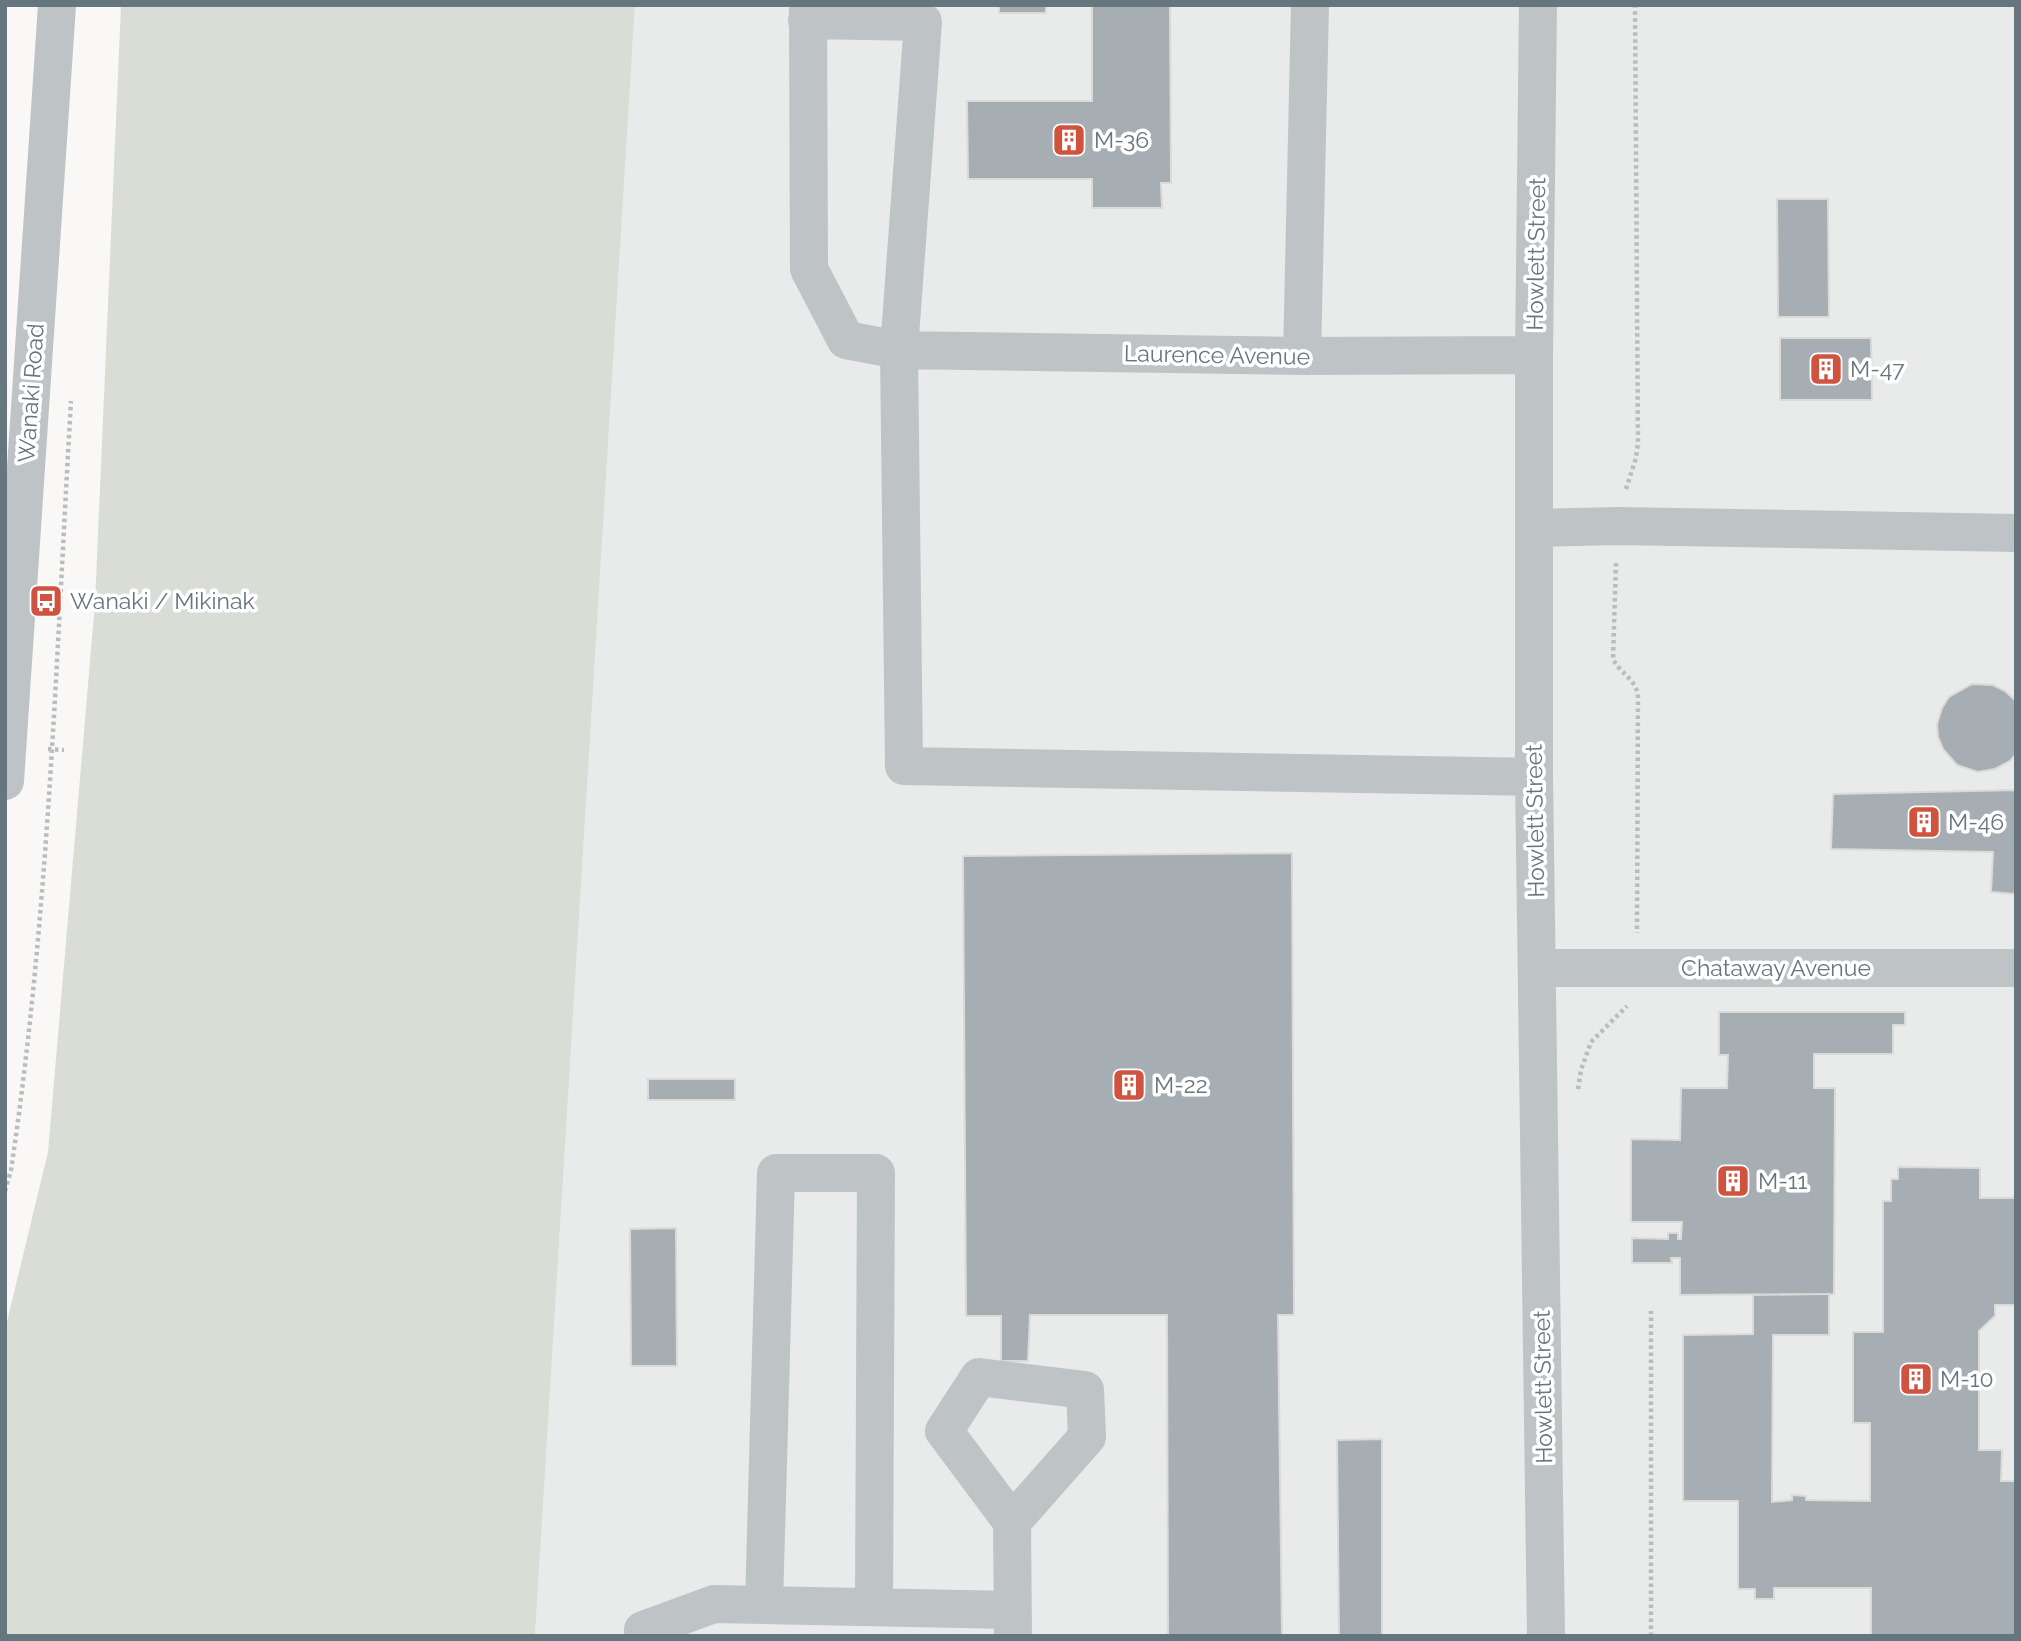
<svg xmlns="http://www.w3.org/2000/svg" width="2021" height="1641" font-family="Raleway,sans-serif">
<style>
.built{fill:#e9eaea}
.green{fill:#d9ddd6}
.building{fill:#a6aeb3;stroke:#dadad9;stroke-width:2}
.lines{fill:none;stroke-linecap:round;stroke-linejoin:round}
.path{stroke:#b9bdbe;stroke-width:4.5;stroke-dasharray:3.5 3.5;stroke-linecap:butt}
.minor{stroke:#bec3c6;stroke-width:38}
.labels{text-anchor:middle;stroke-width:7;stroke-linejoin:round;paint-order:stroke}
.poi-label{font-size:23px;fill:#66767e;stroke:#fff;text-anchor:start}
.street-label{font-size:23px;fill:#66767e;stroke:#fff}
</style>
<rect width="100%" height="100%" fill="#f9f8f7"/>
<path class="built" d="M635,5H2016V1636H535Z"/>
<path class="green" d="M121,5H635L535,1636H5V1330L48,1152L95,603Z"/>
<path class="building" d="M999,5H1046V13H999Z
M1092,5H1170L1171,183H1161L1162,208H1092V179H968L967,101H1092Z
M1777,199H1828L1829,317H1778Z
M1780,338H1871L1872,400H1780Z
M1972,684L1993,685L2005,691L2016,701V754L2010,761L1995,769L1978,772L1957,765L1943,749L1938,737L1937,724L1942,708L1949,697Z
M2016,790V894L1991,892L1993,852L1831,849L1833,794Z
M1292,853L1294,1315H1278L1282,1636H1168L1167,1315H1030L1028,1361H1001V1316H966L963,856Z
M1719,1012H1905V1025H1893V1054H1814V1088H1835L1834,1294L1680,1295V1258H1671L1672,1263H1632V1238L1668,1239V1233H1678V1239H1681L1682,1222H1631V1139L1680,1140L1681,1088H1727L1728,1055H1719Z
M648,1079H735V1100H648Z
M1898,1167L1980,1168V1198H2016V1305H1995V1316L1979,1331V1450H2002L2001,1481H2016V1636H1871V1588H1774V1599H1755V1589H1738V1501H1683V1335L1753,1334V1295L1829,1294V1335H1773L1772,1502L1792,1500V1495L1806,1496V1500L1870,1501V1423H1853V1332H1883V1201H1891V1179H1898Z
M676,1228L677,1366H631L630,1229Z
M1382,1439V1636H1339L1337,1440Z"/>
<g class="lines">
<path class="path" d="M1626,489L1636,458L1638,443L1635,5
M1616,563L1613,659C1620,673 1634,678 1638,694L1637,933
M48,749L64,750
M1578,1089L1581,1070L1591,1042L1627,1006
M5,1191L11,1170C49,916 56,657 71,401
M1651,1636V1311"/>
<path class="minor" d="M808,5L809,269L846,340L899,350L1302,356L1534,355
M1538,5L1534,355V777L1546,1636
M807,20L923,22L899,350L904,766L1534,777
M1302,356L1310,5
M1535,528L1617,526L2016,533
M5,781L57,5
M1537,968H2016
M1012,1522L1087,1437L1085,1390L979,1377L944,1431L1012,1522L1013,1636
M764,1605L776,1173H876L874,1607
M643,1636V1630L714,1604L1012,1610"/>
</g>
<defs>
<symbol id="building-square" viewBox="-11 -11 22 22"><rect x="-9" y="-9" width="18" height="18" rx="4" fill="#d0533f" stroke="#fff"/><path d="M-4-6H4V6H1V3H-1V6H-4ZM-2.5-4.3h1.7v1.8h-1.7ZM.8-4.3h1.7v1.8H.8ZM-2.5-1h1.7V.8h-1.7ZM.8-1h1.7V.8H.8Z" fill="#fff"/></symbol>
<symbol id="bus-square" viewBox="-11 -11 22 22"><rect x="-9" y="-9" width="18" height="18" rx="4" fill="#d0533f" stroke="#fff"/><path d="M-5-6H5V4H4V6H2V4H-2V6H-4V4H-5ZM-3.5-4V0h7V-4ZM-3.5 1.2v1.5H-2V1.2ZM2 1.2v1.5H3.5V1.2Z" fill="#fff"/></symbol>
</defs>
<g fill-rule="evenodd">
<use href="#building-square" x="1050" y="121" width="38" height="38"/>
<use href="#building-square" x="1807" y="350" width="38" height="38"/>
<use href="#bus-square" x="27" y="582" width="38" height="38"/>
<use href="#building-square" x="1905" y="803" width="38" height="38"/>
<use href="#building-square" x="1110" y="1066" width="38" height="38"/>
<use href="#building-square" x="1714" y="1162" width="38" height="38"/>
<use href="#building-square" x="1897" y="1360" width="38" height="38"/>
</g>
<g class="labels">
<g class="poi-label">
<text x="1094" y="148">M-36</text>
<text x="1850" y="377">M-47</text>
<text x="70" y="609">Wanaki / Mikinak</text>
<text x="1948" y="830">M-46</text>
<text x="1154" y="1093">M-22</text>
<text x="1758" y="1189">M-11</text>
<text x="1940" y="1387">M-10</text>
</g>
<g class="street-label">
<text transform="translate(1536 254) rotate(-89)" y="8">Howlett Street</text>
<text transform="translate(1217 355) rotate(1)" y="8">Laurence Avenue</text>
<text transform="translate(31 393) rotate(-86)" y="8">Wanaki Road</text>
<text transform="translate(1535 821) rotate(-91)" y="8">Howlett Street</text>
<text x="1776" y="976">Chataway Avenue</text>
<text transform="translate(1543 1387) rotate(-91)" y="8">Howlett Street</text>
</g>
</g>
<rect width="2021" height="1641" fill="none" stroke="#66767e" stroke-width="14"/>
</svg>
